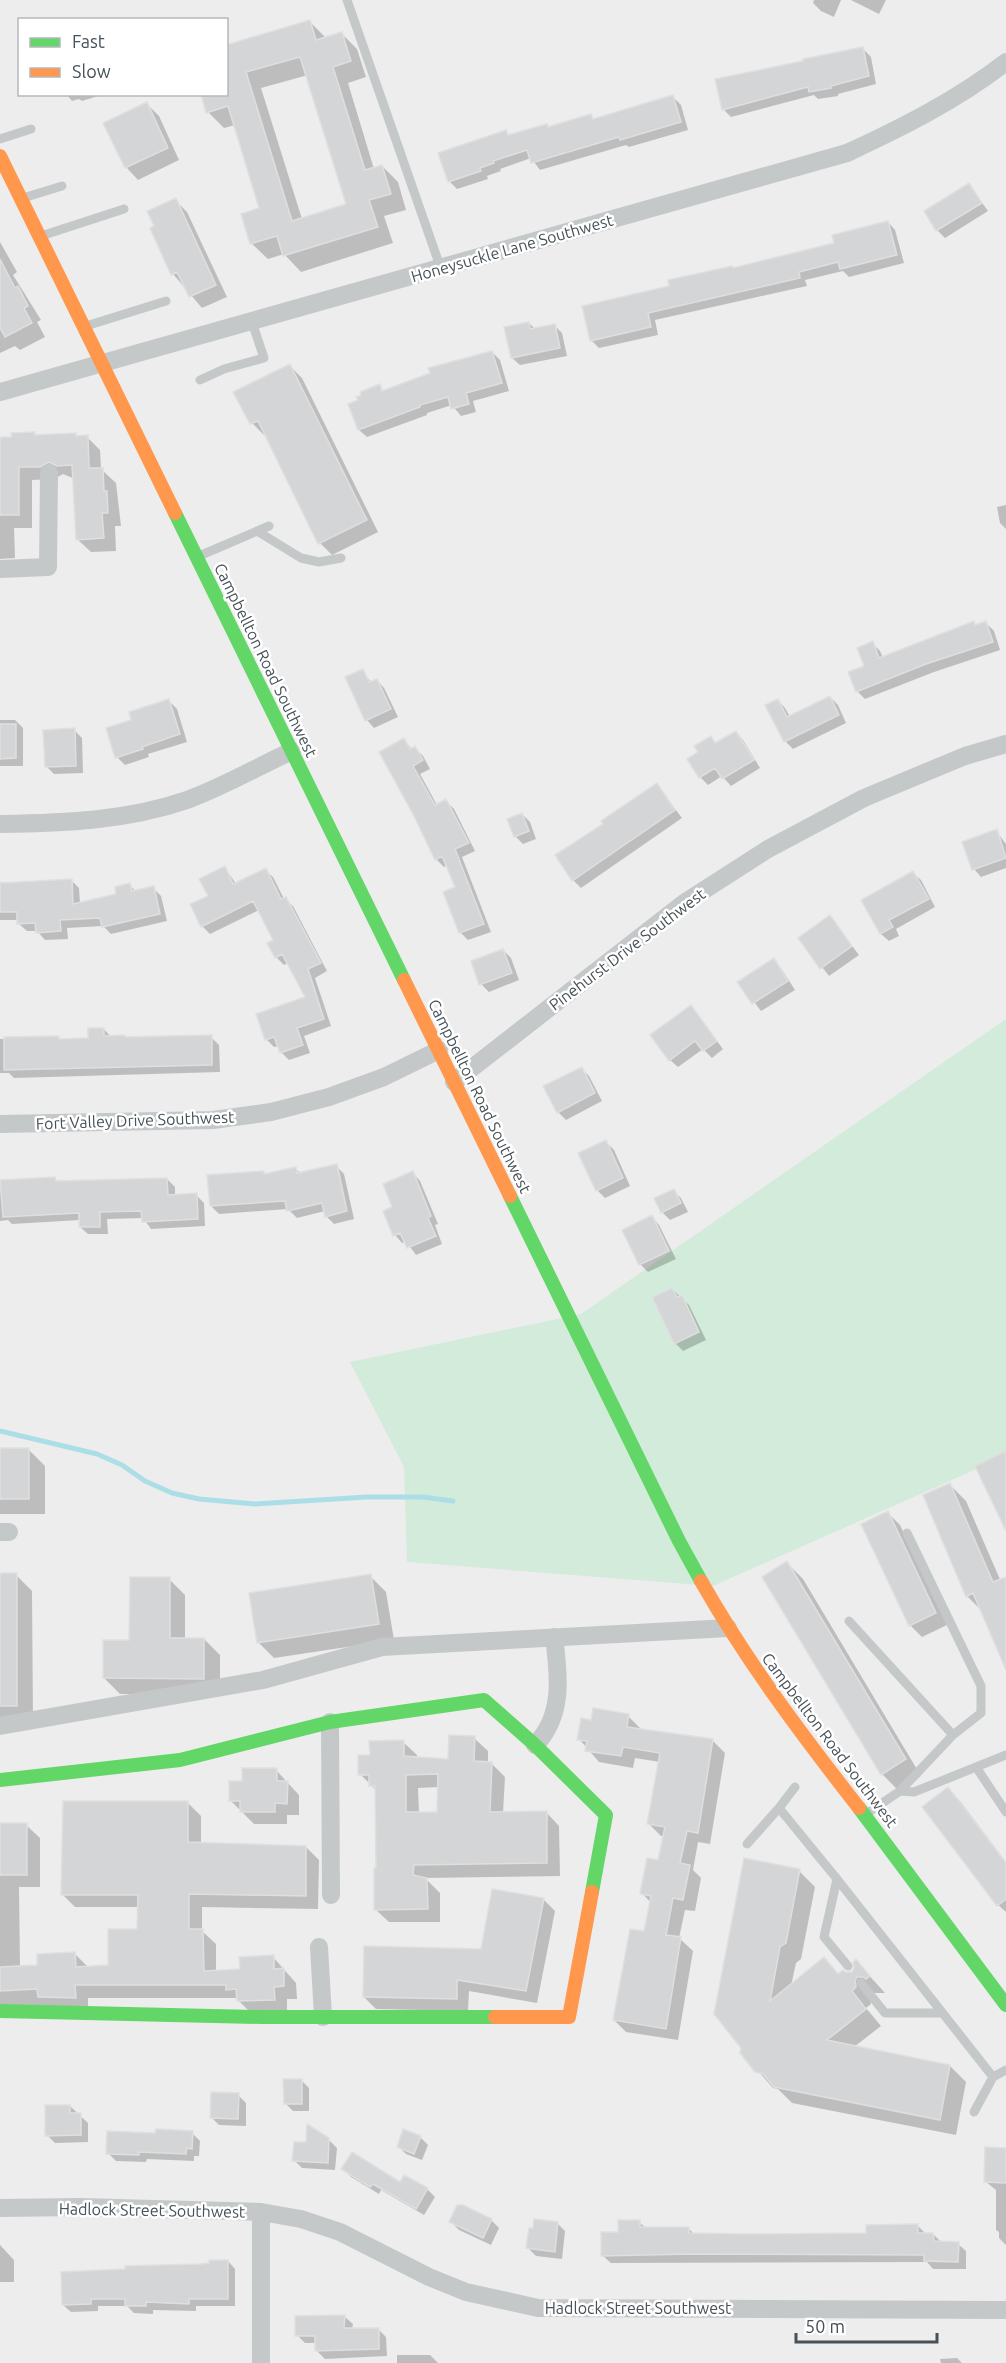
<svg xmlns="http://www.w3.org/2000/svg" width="1006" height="2363" font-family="Ubuntu,sans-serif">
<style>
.green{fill:#d3ebda}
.shadow{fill:#0003;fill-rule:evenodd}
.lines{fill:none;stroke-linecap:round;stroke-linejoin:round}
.stream{stroke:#abdee6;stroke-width:5}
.building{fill:#d4d5d6;stroke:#dfdfe0;stroke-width:1.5;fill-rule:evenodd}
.lane{stroke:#c5c8c9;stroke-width:9}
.street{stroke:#c5c8c9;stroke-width:18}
.fast{stroke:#63d668;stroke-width:14}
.slow{stroke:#ff974d;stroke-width:14}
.labels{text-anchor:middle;stroke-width:5;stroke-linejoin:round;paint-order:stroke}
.street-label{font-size:16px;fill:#465158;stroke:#fff}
</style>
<rect width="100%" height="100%" fill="#eeeded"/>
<path class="green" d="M1006,1019V1456L713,1586L407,1562L404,1467L350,1362L581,1314Z"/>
<path class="shadow" d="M814,0H841L834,17L821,11L813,3Z
M851,0H886L879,14Z
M309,21L326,38L341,33L357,49L366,77L348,83L374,169L382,166L398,182L406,210L384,216L393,243L301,272L284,254L268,259L251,243L261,209L235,125L224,128L208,112L226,94V47ZM308,75L348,205L302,219L261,88Z
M863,49L871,57L876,84L838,94V96L818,99L814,95L731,117L723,109Z
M66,94H98V96L82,101L79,99L72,101Z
M673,97L681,105L688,130L629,147L626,145L540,170L531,158L500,169L501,171L487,176L488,179L457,189L449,181L506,132L510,136L591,116L595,120Z
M147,104L159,116L179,160L138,180L126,167Z
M969,185L988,211L945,238L937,230Z
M175,200L187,212L227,297L202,308L173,274Z
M888,222L895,230L904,263L849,277L843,271L805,280L807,286L655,320L658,335L599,348L591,340L671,287L835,244Z
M0,242L17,272L13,275L41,320L37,322L45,337L20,350L15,346L0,353Z
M529,323L535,329L554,325L562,333L567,356L520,365L512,358Z
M492,352L500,360L509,391L473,401L476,412L461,416L452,405L427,413V415L367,437L359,430L350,405L360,401L379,386L385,392Z
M290,366L302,378L378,532L332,555L320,543L266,434L264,435L252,423Z
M13,435H76L78,437H87L100,450L101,469L116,483L121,526H115L116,551L91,552L77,539L75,479L63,474L54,479L32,480V528H14L15,558L0,559V470Z
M1006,505V529L1000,523L997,507Z
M973,623L977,626L986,623L994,631L1000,650L934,672L865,699L858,692L850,673L866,667L872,643L880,651L883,658Z
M362,671L372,683L377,680L384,688L398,717L374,728L367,720Z
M830,697L838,705L846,723L793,749L785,741L778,700L785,708L790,717Z
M169,701L177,709L187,742L148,754L149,757L125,765L117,757Z
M0,720H15L23,728V766H0Z
M74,730L82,738L83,773L54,774L46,766Z
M736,732L743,740L760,768L731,786L722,776L708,785L700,777V753L710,738L716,744Z
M404,740L412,749L415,748L423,756L430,769L420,774L437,805L446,801L454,809L475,851L462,857L491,932L468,940L461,933L445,893L457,888L447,865L444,867L436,859Z
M657,785L682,818L581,888L573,880L605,824Z
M522,814L530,822L536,839L523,844L515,836Z
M996,831L1006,844V868L981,877L974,869L964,843Z
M225,868L236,884L265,870L273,877L284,899L293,906L327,971L315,978L331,1026L304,1036L310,1053L289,1060L281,1052L279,1046L274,1047L266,1039L307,998L288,963L284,965L276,957L269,944L276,940L259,910L210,934L202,926L210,897Z
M913,873L921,880L935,907L896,929L899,936L889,941L881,934Z
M71,880L79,888L80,904L118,895L130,885L136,892L153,888L161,896L167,921L111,934L103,926L67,928L68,939L45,940L37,931H27L19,924L18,920H0V882L7,884Z
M830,917L859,955L829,976L800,938Z
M503,950L511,958L519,980L489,992L481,984Z
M773,960L781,968L795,990L761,1011L739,982Z
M691,1007L723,1049L712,1058L703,1049L678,1067L670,1060Z
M104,1029L111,1037L127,1039L211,1037L219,1045L220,1072L14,1078L9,1073H0V1039L58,1038L61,1040H90Z
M581,1068L589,1076L602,1101L566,1120L558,1112Z
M606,1142L614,1150L630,1186L605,1198L597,1190Z
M336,1166L344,1174L354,1219L334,1224L326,1216L325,1211L297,1218L288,1209L219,1214L211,1206L263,1173L265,1175L295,1168L301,1174Z
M413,1173L420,1181L438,1224L435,1225L442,1244L416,1255L406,1241L402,1243L395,1235L394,1208Z
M55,1179L58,1182L167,1179L175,1187V1196L196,1195L204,1203L205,1226L151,1229L143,1218L107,1219L108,1234H88L80,1227V1220L12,1224L8,1220L0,1221V1183Z
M673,1191L681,1198L688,1212L670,1220L662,1212Z
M652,1217L659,1225L676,1259L648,1272L641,1265L624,1230Z
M672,1289L689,1305L706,1340L683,1351L675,1343Z
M0,1450H29L45,1466V1514H0Z
M950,1485L966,1501L1002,1584L1006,1588V1667L982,1611L967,1596Z
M888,1513L900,1525L947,1625L922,1637L910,1625Z
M787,1563L803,1579L921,1776L898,1790L882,1774Z
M0,1575H16L32,1591L33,1721L0,1722Z
M370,1576L386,1592L394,1640L274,1658L258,1642Z
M169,1579L185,1595V1639H204L220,1655V1694H120L104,1678L131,1641Z
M628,1716L640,1728V1730L713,1741L725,1753L710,1844L698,1842L693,1870L701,1878L695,1911L685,1910L679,1938L693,1951L678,2040L626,2032L614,2020L645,1933L651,1903L642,1893L659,1862L664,1836H661L649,1824L660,1762L635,1758L633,1768L599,1762L579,1739L593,1722Z
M474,1738L488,1751V1763H491L505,1777L503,1813L546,1812L559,1826L560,1876L425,1878L440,1893V1922H389L375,1909L378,1869L377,1791L360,1774L371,1756L403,1742L417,1755V1758L449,1761ZM439,1787L438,1813H419L418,1788Z
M276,1770L299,1795V1815H287V1824H254L230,1800L244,1783Z
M948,1789L960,1801L1006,1862V1912L998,1905Z
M188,1803L201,1816V1844L306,1847L319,1860L318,1909L202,1907V1931L216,1944V1972L241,1971L273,1957L296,1983L297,1999H287V2013L252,2014L236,1998H88V2010L0,2011V1824L26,1825L40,1838V1887H19L20,1968L39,1967L75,1954L88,1967L109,1966L139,1930V1907H75L62,1894Z
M799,1871L815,1887L801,1959L796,1963L791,1986L824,1959L839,1975L853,1973L856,1961L885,1993H873L870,1998L871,2004L866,2008L881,2026L854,2047L950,2066L966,2082L956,2135L792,2103L778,2089L773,2088L742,2053Z
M543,1899L555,1911L537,2003L469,1991L468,2011L376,2009L364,1997L482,1950Z
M301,2080L309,2088V2111H293L285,2103Z
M238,2095L246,2103V2126L219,2125L211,2117Z
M70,2106L88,2123V2142L55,2143L47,2135Z
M192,2133L200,2141L199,2156H194V2161L147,2159L146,2162L116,2161L108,2153L157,2134Z
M420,2137L428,2145L422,2160L406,2154L398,2146Z
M328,2139L337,2148L335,2170L302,2168L294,2160L307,2144Z
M1006,2149V2245L999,2238V2232L996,2230V2190L986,2182Z
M343,2169L427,2189L435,2197L424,2215L381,2190L379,2194L351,2177Z
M491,2220L499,2228L491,2245L459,2230L451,2222Z
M639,2222L646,2228L689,2229L695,2235H867L918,2226L926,2234H933L941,2242L958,2244L966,2251V2269H933L927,2262L611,2263L603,2256L620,2233Z
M557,2223L565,2231L562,2259L536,2256L528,2248Z
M0,2245L14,2260V2282H0Z
M228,2261L235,2269V2306H196V2311L153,2310V2314L134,2313L127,2306H98V2311L71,2312L63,2305L126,2271L200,2266Z
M345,2317L353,2324L352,2329H378L386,2337L387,2356L325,2359L317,2351V2343H305L297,2335Z
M397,2355H430L438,2363H397Z
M957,2358L962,2363H941L940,2359Z"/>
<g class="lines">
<path class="stream" d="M0,1431L97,1454L122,1465L145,1481L172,1493L199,1499L255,1504L367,1497H423L453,1501"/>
</g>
<path class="building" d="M310,20L316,40L342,32L351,61L333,67L365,170L382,165L391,194L369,200L378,227L283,256L277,236L250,244L241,214L259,208L228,106L206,113L201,94H226V45ZM300,57L346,204L292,221L246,72Z
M863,47L869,76L831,86V88L809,92L808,87L722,110L715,79L803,61V59Z
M673,95L681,122L620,140L619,137L531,163L527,150L493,161L494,163L480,168L481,171L448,182L438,153L506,130L508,135L547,124L548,127L591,114L593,119Z
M147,102L168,148L125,168L103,123Z
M969,183L982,203L936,231L924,211Z
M176,198L216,285L189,297L177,272L171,275L150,228L154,226L147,211Z
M888,221L897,255L840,269L838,262L799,272L800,278L648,313L651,327L590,341L582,306L669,286L668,280L732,266L733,268L834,243L832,235Z
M0,259L15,288L18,286L28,306L24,308L32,323L5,337L0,328Z
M529,322L530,329L555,324L560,348L511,358L504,327Z
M492,351L502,383L466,393L469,404L451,409L448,397L420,405V407L358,430L348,404L358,400L356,397L361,395L360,392L380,384L382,391L430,373L428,368Z
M290,364L367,520L318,544L258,421L250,424L233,392Z
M35,432V435L76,433V436L88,435L89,468H103L104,491H107L108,513H102L104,538L76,540L72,465L57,466L49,462L40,467H19V515H0V437H12L11,433Z
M974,621L975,625L986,621L993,642L926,664L856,692L848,672L864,666L857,648L873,641L879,658Z
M363,669L369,682L377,679L391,709L365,721L345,677Z
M830,696L839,715L784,742L765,705L778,699L787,717Z
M169,699L180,734L142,747L143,749L115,758L106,728L131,720L129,712Z
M0,724H16V758L0,759Z
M75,728L76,766L45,767L43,730Z
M736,731L754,760L722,779L715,768L699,778L687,759L698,752L694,746L711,736L715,743Z
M404,738L410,749L415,746L423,760L413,766L435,805L446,799L469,843L455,849L484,924L459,933L443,892L455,887L442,856L435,860L414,816L379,752Z
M657,783L675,810L572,881L555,855L603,824L601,821Z
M522,813L529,831L514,837L507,819Z
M997,829L1006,858L972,870L962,842Z
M225,866L233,884L266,868L281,899L286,897L321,963L308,969L324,1019L297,1028L303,1045L280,1053L274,1037L265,1040L256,1014L305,997L282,954L275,958L267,943L273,940L253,901L201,927L190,904L208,896L199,879Z
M913,871L929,899L889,920L893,927L880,934L861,900Z
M72,879L73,904L116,894L115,887L130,883L132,891L154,886L160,914L102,927L100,918L60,920L61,931L36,933L35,923L17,924V912H0V883Z
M830,915L852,946L820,969L798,938Z
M503,949L512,973L479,985L471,961Z
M774,958L788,981L752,1004L737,982Z
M691,1005L717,1041L703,1051L695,1041L669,1061L650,1035Z
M88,1028H104V1036L125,1035V1037L212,1035V1065L4,1070V1037L59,1036V1039L88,1038Z
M582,1067L595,1093L557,1113L543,1086Z
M606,1140L623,1178L596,1191L578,1153Z
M337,1164L347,1211L325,1217L322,1203L287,1211L285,1201L210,1206L207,1175L264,1171V1174L296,1167L297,1173Z
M413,1171L431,1216L428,1218L436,1236L407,1248L400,1233L393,1236L383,1211L392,1207L383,1184Z
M55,1177L56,1181L167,1178L168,1195L197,1193L198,1219L142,1222L141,1211L100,1212V1227H79V1213L3,1217L0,1180Z
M674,1189L681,1203L661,1213L654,1198Z
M652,1215L669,1251L639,1265L622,1230Z
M672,1288L677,1297L682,1295L699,1332L674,1344L652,1297Z
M0,1448H29V1499H0Z
M1006,1451V1531L975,1466Z
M950,1483L993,1582L1006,1577V1670L973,1593L966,1597L923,1495Z
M888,1511L936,1613L909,1626L861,1524Z
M787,1561L906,1759L881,1775L762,1577Z
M0,1573H17V1706H0Z
M371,1574L379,1624L257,1643L249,1593Z
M130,1577H170V1638H204V1679L103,1678V1640H129Z
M593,1708L629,1714L627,1727L713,1739L698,1833L687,1831L680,1863L690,1865L683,1900L673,1898L666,1935L681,1937L666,2029L613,2020L630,1929L644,1931L651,1896L640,1894L647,1858L658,1860L665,1827L647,1824L660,1753L623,1747L621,1756L585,1751L587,1741L577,1740L581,1718L591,1720Z
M449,1735L475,1736L474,1761L492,1762L490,1812L547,1811V1863L414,1865L413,1875L427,1878L428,1909L374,1910V1868H376L375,1786H369V1775H358V1755H370L369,1741L404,1740V1756L448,1759ZM438,1774L437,1812H406V1775Z
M242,1768H277V1781H288L287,1804L275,1803V1812H240V1801H229V1781H242Z
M948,1787L1006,1863V1899L997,1906L922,1807Z
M63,1801H188V1842L306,1846V1896L189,1894V1929H203L204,1971L240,1969L239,1957L274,1955V1969L284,1968V1986L274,1987L275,2000L237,2001L236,1989L226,1990V1985H75L76,1998L38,1997L37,1989L0,1991V1967L37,1965V1954L75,1952L76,1967L108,1965V1929H137L138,1895H61Z
M0,1823H27V1875H0Z
M744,1858L800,1869L786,1943L780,1947L770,2001L824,1957L838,1974L843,1970L846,1972H852L854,1968L853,1962L856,1959L870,1976L866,1979L863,1977H857L855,1981L856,1987L852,1991L866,2009L827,2040L950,2065L940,2120L774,2087L763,2074L755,2072L740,2053L741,2048L714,2014Z
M492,1889L544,1898L526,1991L457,1980V1999L363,1997L364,1946L481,1949Z
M283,2079H302V2104H284Z
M211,2092L239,2093L238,2119L210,2118Z
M45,2105H70V2113H81V2135L45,2136Z
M307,2124L329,2138L328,2163L292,2161L294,2142H306Z
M156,2129L193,2131L192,2149L187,2148L186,2154L139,2152V2155L106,2154L107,2131L155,2133Z
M403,2129L421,2136L414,2154L397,2147Z
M985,2147L1006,2148V2183L984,2182Z
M352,2152L400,2182L404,2175L428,2188L416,2209L373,2184L370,2187L341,2169Z
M457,2205H463L492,2219L483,2238L449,2222Z
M534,2219L558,2222L555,2252L526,2248L529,2228H533Z
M618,2220H640V2227H689V2233L748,2234L866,2233V2225L918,2224V2233H933L934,2241L959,2242L958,2262L924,2261V2255L691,2254L601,2256V2232H618Z
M209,2260H228V2299H189V2304L146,2302V2306H125V2299H91V2304L62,2305L61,2272L125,2269V2266L200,2264L209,2263Z
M345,2315L344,2328H379V2349L315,2351V2336H295V2316Z"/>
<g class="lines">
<path class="lane" d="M347,0L441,269
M0,139L31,129
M23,198L62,186
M41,236L124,209
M86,326L166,301
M200,380L224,369L264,358L252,322
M257,531L301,558L319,562L341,558
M199,556L269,526
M849,1621L953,1735
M976,1767L1006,1812
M900,1791L914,1792L1006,1755
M779,1808L795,1787
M866,1814L900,1791L953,1735L981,1713V1686L907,1533
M747,1844L779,1808L837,1879L993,2077L1006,2070
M837,1879L824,1937L848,1966
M861,1983L885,2013H942
M974,2112L993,2077"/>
<path class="street" d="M0,392L847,153C903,127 957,100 1006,62
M0,569L48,567L49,473
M0,824C64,823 126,821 187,800C223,787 257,767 292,751
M454,1082L684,903L768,849L864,798L965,756L1006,744
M0,1124L213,1120L271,1112L329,1097L384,1077L439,1050
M0,1532H9
M330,1722L331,1895
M0,1726L263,1680L382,1647L728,1628
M535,1745C564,1716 559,1675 554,1637
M319,1947L323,2017
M0,2208L80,2207L261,2212L301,2219L340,2232L429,2277L466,2292L538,2308L1006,2310
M261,2363V2212"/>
<path class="fast" d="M175,513L404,980
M510,1196L679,1541L701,1581
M0,1780L180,1760L330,1722L484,1700L535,1745L606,1815L592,1892
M859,1808L1006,2005
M0,2011L261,2017H495"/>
<path class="slow" d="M0,156L175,513
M404,980L510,1196
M701,1581C747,1662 802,1735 859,1808
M495,2017H569L592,1892"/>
</g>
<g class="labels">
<g class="street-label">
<text transform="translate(512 248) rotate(-16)" y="6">Honeysuckle Lane Southwest</text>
<text transform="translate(266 660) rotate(64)" y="6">Campbellton Road Southwest</text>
<text transform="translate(627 949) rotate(-37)" y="6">Pinehurst Drive Southwest</text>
<text transform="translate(480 1096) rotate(64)" y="6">Campbellton Road Southwest</text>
<text transform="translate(135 1120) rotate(-2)" y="6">Fort Valley Drive Southwest</text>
<text transform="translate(830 1740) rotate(53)" y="6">Campbellton Road Southwest</text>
<text transform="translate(152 2210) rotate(1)" y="6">Hadlock Street Southwest</text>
<text x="638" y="2314">Hadlock Street Southwest</text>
</g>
</g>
<rect x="18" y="18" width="210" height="78" fill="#ffffff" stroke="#b5b9bc" stroke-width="1.5"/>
<rect x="30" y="38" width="30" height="9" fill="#63d668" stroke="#b5b9bc" stroke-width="1.5"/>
<text x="72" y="48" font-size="18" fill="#465158">Fast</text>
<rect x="30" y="68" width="30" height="9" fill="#ff974d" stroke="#b5b9bc" stroke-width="1.5"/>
<text x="72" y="78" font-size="18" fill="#465158">Slow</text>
<path d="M796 2333v9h141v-9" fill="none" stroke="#465158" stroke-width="3"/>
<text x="805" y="2333" font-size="18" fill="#465158" stroke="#ffffff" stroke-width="4.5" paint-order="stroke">50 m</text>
</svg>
